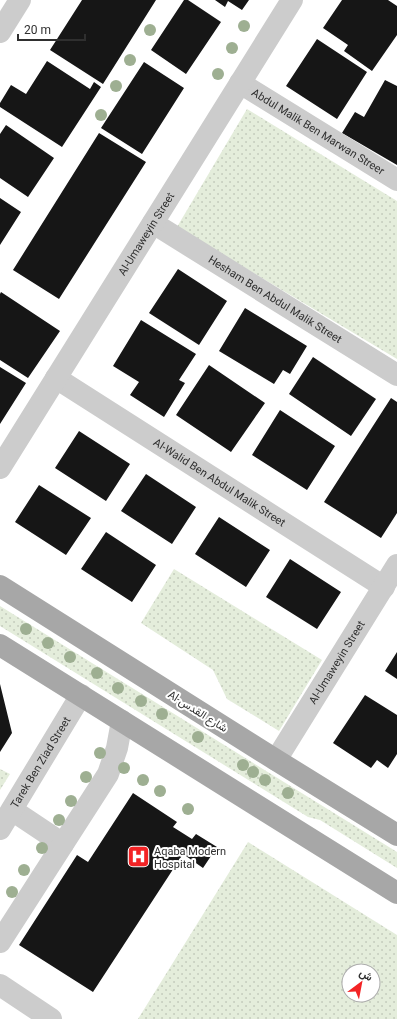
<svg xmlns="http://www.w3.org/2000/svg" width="397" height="1019" font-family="Roboto,Vazirmatn,sans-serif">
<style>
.park{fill:url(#park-dots);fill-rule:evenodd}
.building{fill:#161616}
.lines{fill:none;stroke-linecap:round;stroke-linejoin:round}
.minor{stroke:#ccc;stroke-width:22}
.major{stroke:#a7a7a7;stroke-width:22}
.tree{fill:#9eaf92}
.labels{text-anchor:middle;stroke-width:4;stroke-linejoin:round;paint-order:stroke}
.street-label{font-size:11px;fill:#2f2f2f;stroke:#fff}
.poi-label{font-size:11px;fill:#2f2f2f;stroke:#fff;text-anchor:start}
</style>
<defs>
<pattern id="park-dots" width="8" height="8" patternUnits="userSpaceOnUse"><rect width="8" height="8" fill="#e4eddb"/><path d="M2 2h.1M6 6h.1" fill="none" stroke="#c4ccbc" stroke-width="1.8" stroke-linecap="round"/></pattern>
</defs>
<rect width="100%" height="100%" fill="#fff"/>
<path class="park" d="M247,109L397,201V359L177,227Z
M174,569L322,660L279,731L227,699L213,670L141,623Z
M0,606L397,852V868L320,820L308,817L0,626Z
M0,769L10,774L0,790Z
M248,842L397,935V1019H138ZM349,971H373V995H349Z"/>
<path class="building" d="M82,0H156L103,84L50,50Z
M184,0H188L221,22L186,74L151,50Z
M215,0H249L242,10L228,1L225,7Z
M342,0H388L397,6V35L372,71L344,51L348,45L323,28Z
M317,39L367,72L337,119L286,86Z
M47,61L90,89L94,82L101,87L62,147L0,107V103L11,85L26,94Z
M144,62L184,88L142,154L101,128Z
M385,80L397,86V165L342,133L355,112L364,117Z
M6,125L54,158L28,197L0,178V134Z
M99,133L146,162L59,299L13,270Z
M0,198L21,212L0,245Z
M178,269L227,301L199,345L149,313Z
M1,292L60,331L28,378L0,360V294Z
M245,308L307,346L290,374L283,370L274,384L219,351Z
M141,320L196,354L179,380L185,383L164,417L130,395L139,382L113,366Z
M313,357L376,399L351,436L289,394Z
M209,365L265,403L231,452L176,415Z
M0,367L26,383L0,424Z
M391,398L397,402V513L381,538L324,502Z
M280,410L335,446L307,490L252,455Z
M79,431L130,464L106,501L55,468Z
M146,474L196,507L172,544L121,511Z
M39,485L91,518L66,555L15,522Z
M219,517L270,550L246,587L195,554Z
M106,532L156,565L132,602L81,569Z
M290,559L341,592L317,629L266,597Z
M397,652V679L385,671Z
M0,684L12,733L0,752Z
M365,695L397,715V754L388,768L377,760L371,768L333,743Z
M133,793L177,822L173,827L192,839L196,834L217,847L203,868L183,854L93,992L19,945L77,855L88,862Z"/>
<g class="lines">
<g class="minor">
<path d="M0,32L20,0"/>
<path id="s1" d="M240,83L397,180"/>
<path id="s2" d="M153,223L397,375"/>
<path id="s3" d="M56,378L384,587"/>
<path id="s4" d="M0,468L292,0"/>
<path id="s5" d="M276,760L397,565"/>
<path d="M12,810L63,844"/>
<path id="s6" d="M0,829L81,695"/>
<path d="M0,942L108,774L117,748L122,721"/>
<path d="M0,985L51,1019"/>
</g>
<path class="major" d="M0,586L276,760L397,835
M0,645L397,893"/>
</g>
<g class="tree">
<circle cx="244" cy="26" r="6"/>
<circle cx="150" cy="30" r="6"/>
<circle cx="232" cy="48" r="6"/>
<circle cx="130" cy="60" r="6"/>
<circle cx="218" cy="74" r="6"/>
<circle cx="116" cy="86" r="6"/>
<circle cx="101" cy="115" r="6"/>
<circle cx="26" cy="629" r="6"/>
<circle cx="48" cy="643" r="6"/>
<circle cx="70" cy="657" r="6"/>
<circle cx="97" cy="673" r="6"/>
<circle cx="118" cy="688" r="6"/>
<circle cx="141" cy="701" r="6"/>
<circle cx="162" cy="714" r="6"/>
<circle cx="198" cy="737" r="6"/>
<circle cx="100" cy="753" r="6"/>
<circle cx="243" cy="765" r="6"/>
<circle cx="124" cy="768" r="6"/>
<circle cx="253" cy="772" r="6"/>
<circle cx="86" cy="777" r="6"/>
<circle cx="143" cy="780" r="6"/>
<circle cx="265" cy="780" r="6"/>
<circle cx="160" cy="791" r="6"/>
<circle cx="288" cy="793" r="6"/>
<circle cx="71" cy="801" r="6"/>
<circle cx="188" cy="809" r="6"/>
<circle cx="59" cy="820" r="6"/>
<circle cx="42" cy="848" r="6"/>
<circle cx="24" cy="870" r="6"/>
<circle cx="12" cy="892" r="6"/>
</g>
<defs>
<symbol id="hospital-square" viewBox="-11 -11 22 22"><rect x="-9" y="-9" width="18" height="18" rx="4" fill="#f32325" stroke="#fff"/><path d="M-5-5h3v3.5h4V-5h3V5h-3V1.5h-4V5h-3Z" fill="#fff"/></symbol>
</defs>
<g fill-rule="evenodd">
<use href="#hospital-square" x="126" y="844" width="25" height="25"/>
</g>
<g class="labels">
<g class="street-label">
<text dy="4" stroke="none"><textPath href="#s1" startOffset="92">Abdul Malik Ben Marwan Streer</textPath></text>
<text dy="4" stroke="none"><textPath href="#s4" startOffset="276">Al-Umaweyin Street</textPath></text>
<text dy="4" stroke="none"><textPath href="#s2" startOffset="144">Hesham Ben Abdul Malik Street</textPath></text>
<text dy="4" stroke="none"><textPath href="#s3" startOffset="194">Al-Walid Ben Abdul Malik Street</textPath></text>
<text dy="4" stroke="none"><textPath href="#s5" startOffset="115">Al-Umaweyin Street</textPath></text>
<text transform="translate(198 711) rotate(32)" y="4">Al-شارع القدس</text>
<text dy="4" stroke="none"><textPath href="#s6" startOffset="78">Tarek Ben Ziad Street</textPath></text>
</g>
<g class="poi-label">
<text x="154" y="855">Aqaba Modern<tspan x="154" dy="13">Hospital</tspan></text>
</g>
</g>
<g transform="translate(361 983) rotate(32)"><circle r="19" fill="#ffffff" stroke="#acacac"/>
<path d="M0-3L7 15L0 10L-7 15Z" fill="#f32325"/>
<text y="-6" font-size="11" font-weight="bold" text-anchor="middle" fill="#2f2f2f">ش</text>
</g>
<path d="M18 34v6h67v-6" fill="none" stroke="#2f2f2f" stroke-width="2"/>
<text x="24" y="34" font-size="12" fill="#2f2f2f" stroke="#ffffff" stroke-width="3" paint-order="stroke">20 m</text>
</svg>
